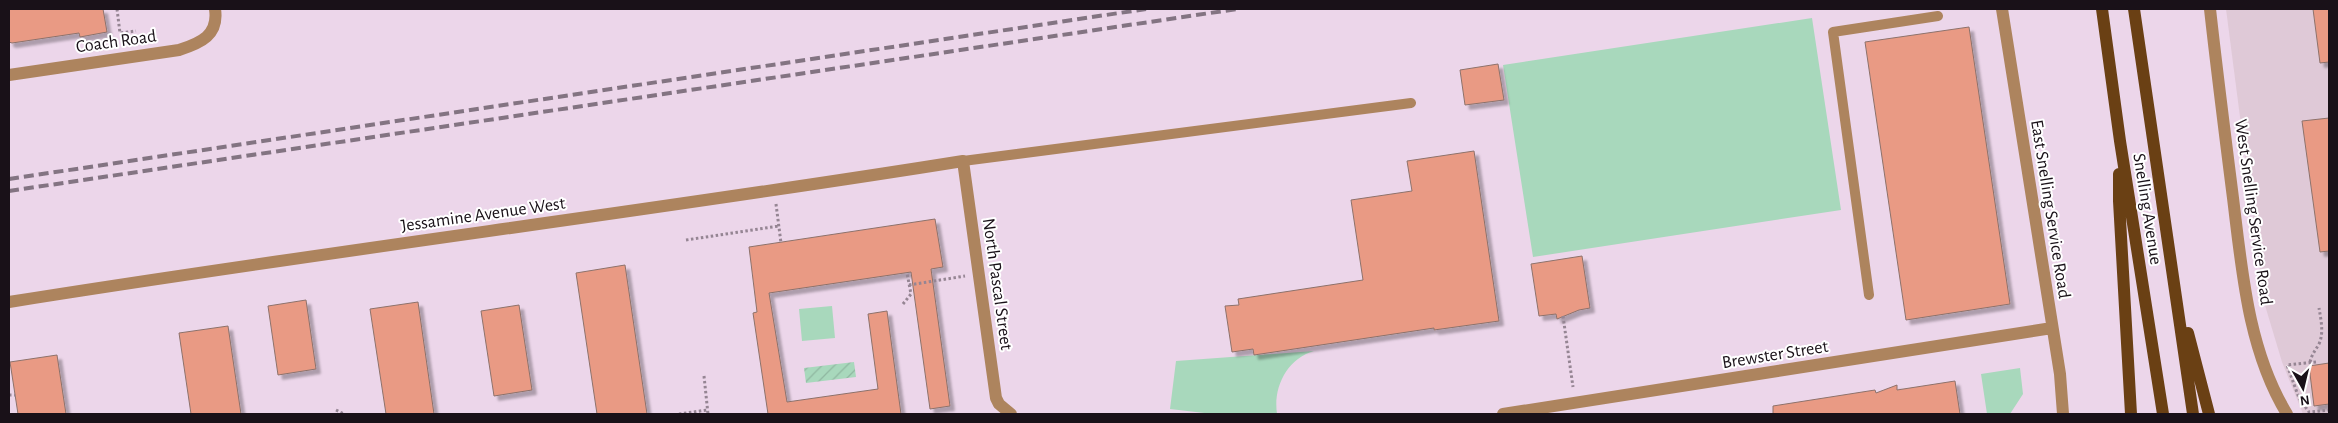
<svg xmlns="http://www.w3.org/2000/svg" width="2338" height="423" font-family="'Alegreya Sans',sans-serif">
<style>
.commercial{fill:#dfc9d7}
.park{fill:#a8d8bc}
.garden{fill:url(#garden-furrows)}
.building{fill:#e99a84;stroke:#8d726b;filter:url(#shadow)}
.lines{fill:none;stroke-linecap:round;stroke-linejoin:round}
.path{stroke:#958593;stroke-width:3;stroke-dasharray:2.5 2.5;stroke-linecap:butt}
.service{stroke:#ad845e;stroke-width:10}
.minor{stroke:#ad845e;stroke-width:12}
.primary{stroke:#6a4014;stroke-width:12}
.rail{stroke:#837482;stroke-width:4;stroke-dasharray:10 5;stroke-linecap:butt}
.labels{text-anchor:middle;stroke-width:4;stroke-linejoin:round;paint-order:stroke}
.street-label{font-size:18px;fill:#191118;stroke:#fff}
</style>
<defs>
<pattern id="garden-furrows" width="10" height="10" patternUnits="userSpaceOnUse" patternTransform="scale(1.25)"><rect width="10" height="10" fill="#a8d8bc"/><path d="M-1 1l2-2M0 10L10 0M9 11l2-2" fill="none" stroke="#90b8a1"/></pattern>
<filter id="shadow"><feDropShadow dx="4.5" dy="4.5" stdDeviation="1" flood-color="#0004"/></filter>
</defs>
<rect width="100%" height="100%" fill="#ecd6ea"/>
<path class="commercial" d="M2226,9H2329V414H2303L2282,362L2264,302Z"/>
<path class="park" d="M1812,18L1841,210L1533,257L1503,65Z
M832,306L835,338L802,341L799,309Z
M1314,351C1287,359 1273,387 1277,414H1213L1170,409L1176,361Z
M2020,368L2023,394L2010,414H1987L1981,374Z"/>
<path class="garden" d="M854,362L856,377L806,383L804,368Z"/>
<path class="building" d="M9,9H103L107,32L80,37L79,33L12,43L9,42Z
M2313,9H2329V62L2320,63Z
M1969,27L2010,304L1906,320L1865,42Z
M1498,64L1504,100L1465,105L1460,70Z
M2329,118V251L2320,252L2302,121Z
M1474,151L1499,321L1434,330V328L1254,355L1253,349L1232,352L1225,306L1239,305L1238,299L1363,280L1351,200L1412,191L1407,161Z
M935,219L943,267L931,269L950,406L930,409L911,272L769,293L787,402L878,389L868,314L887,311L901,414H768L753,313L757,312L749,247Z
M1582,256L1590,308L1579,310L1557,319L1556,314L1539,316L1531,264Z
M625,265L647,414H597L576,273Z
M306,300L316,369L278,375L268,306Z
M418,302L434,414H386L370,309Z
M519,305L532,390L494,396L481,311Z
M228,326L241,414H191L179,333Z
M57,355L66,414H18L10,362Z
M2329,363V404L2314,406L2309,366Z
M1955,381L1960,414H1773V406L1875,390L1876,393L1897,385V390Z"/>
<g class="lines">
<path class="path" d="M117,9L120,33L136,31
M776,204L781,243
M686,240L779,226
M909,285L965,276
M903,304L911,294L907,273
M1563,316L1573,387
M2310,362C2312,354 2315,351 2319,344C2324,333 2321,320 2319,308
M2316,362L2287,365L2299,398L2309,412L2329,410
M704,376L708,414
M9,395H15
M336,410L344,414
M679,414L707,410"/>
<path class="service" d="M963,161L1411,103
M1869,295L1833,32L1938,16"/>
<path class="minor" d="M2002,9L2060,374L2063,414
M2210,9C2217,72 2225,135 2233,198C2242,271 2248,350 2287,414
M9,75L179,50C201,43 219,35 215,9
M9,302C326,251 645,212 963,161L996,398L999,404L1011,414
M1503,414L2052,328"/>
<path class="primary" d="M2102,9L2120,141L2163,414
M2134,9L2193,414
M2119,174V201L2131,414
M2188,333L2209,414"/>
<path class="rail" d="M9,179L1146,9
M9,191L1237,9"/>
</g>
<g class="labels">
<g class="street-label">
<text transform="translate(116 41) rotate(-8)" y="6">Coach Road</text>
<text transform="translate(2051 209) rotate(81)" y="6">East Snelling Service Road</text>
<text transform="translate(2148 209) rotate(81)" y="6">Snelling Avenue</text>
<text transform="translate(2254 212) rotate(82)" y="6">West Snelling Service Road</text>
<text transform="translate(483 214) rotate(-8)" y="6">Jessamine Avenue West</text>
<text transform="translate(998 284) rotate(82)" y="6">North Pascal Street</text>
<text transform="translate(1775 354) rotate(-9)" y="6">Brewster Street</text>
</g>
</g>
<rect width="2338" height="423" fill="none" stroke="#191118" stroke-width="20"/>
<g transform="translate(2303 388) rotate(172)" stroke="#ffffff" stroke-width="4" paint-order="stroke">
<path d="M0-4L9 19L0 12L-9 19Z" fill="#191118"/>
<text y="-8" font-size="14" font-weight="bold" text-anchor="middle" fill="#191118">N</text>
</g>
</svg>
